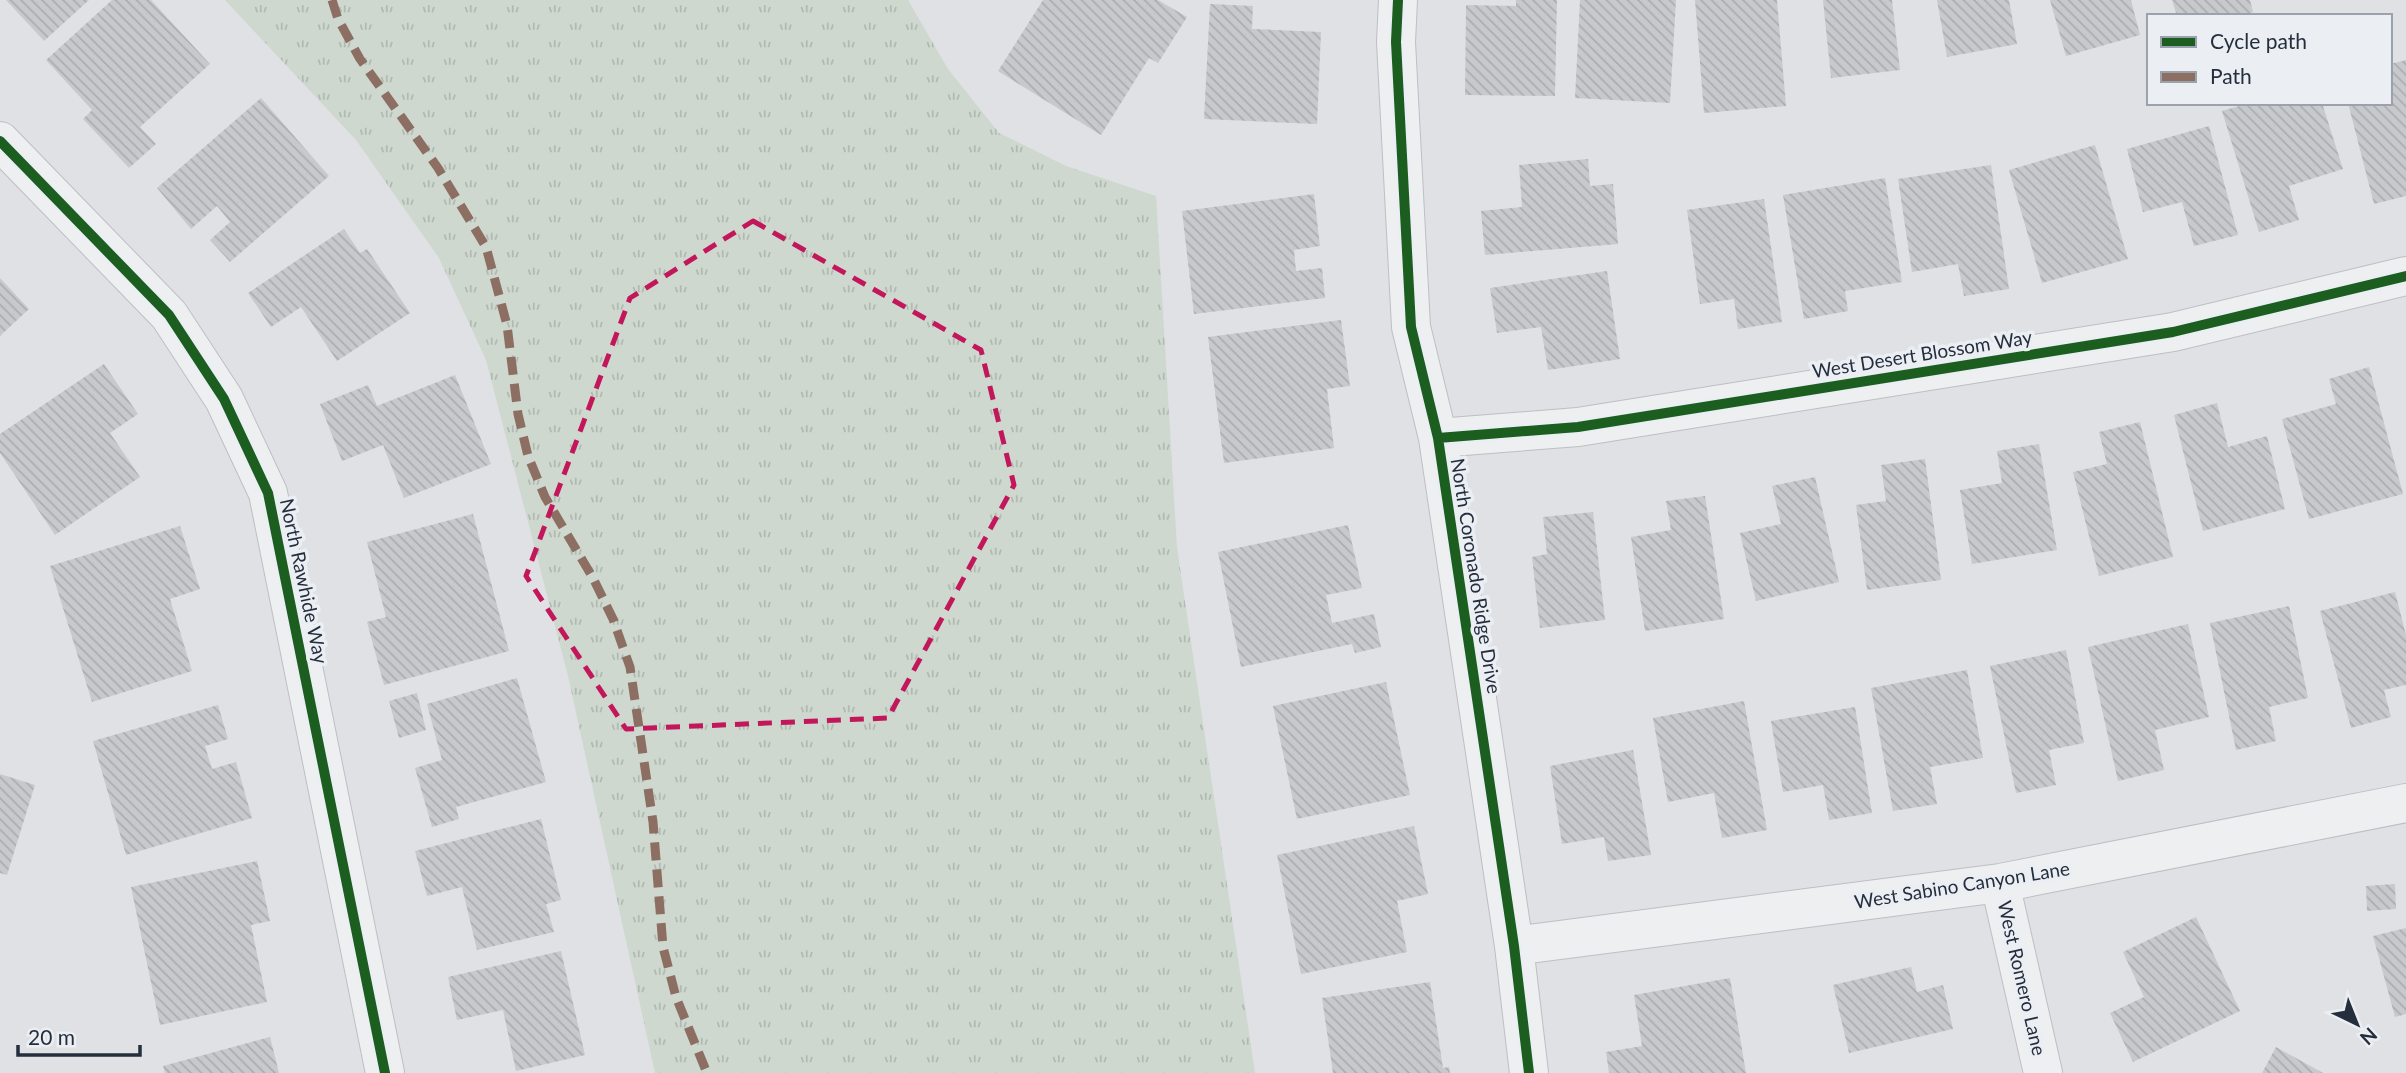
<svg xmlns="http://www.w3.org/2000/svg" width="2406" height="1073" font-family="Lato,sans-serif">
<style>
.grass{fill:url(#grass-tufts)}
.building{fill:url(#building-back-hatch)}
.lines{fill:none;stroke-linecap:round;stroke-linejoin:round}
.minor-casing{stroke:#bdbfc2;stroke-width:40}
.minor{stroke:#edeff1;stroke-width:38}
.quiet{stroke:#8d6e63;stroke-width:9;stroke-dasharray:18 9;stroke-linecap:butt}
.cycleway-casing{stroke:#ebeff4;stroke-width:15}
.cycleway{stroke:#1b5e20;stroke-width:10}
.marked{fill:none;stroke:#c2185b;stroke-width:5;stroke-dasharray:14 9;stroke-linejoin:round}
.labels{text-anchor:middle;stroke-width:7;stroke-linejoin:round;paint-order:stroke}
.street-label{font-size:19px;fill:#252e3d;stroke:#ebeff4}
</style>
<defs>
<pattern id="grass-tufts" width="24" height="20" patternUnits="userSpaceOnUse" patternTransform="scale(1.75)"><rect width="24" height="20" fill="#ced8ce"/><path d="M3 7l-1-3M5 7V3M7 7l1-3M15 17l-1-3M17 17v-4M19 17l1-3" fill="none" stroke="#b1bab2"/></pattern>
<pattern id="building-back-hatch" width="6" height="6" patternUnits="userSpaceOnUse" patternTransform="scale(1.75)"><rect width="6" height="6" fill="#c7c9cc"/><path d="M-1 5l2 2M0 0l6 6M5-1l2 2" fill="none" stroke="#abadb0"/></pattern>
</defs>
<rect width="100%" height="100%" fill="#dfe1e4"/>
<path class="grass" d="M225,0H908L948,69L999,133L1066,166L1156,196L1177,548L1255,1073H655L568,676L486,360L439,258L356,140Z"/>
<path class="building" d="M6,0H89L44,41Z
M112,0H151L210,64L140,127L156,144L129,168L83,119L92,110L46,60Z
M1043,0H1158L1187,17L1158,63L1149,58L1101,135L998,71Z
M1516,0H1557L1555,96L1465,95L1466,5L1516,6Z
M1580,0H1676L1670,103L1575,98Z
M1695,0H1777L1786,106L1704,113Z
M1823,0H1892L1900,70L1831,78Z
M1937,0H2009L2017,44L1947,57Z
M2050,0H2131L2140,35L2066,56Z
M2172,0H2250L2253,12L2242,16H2177Z
M1210,4L1253,6L1252,29L1321,32L1317,124L1204,119Z
M2406,60V196L2374,204L2348,103H2390V64Z
M261,98L329,176L230,262L210,240L230,222L217,206L191,229L157,188Z
M2249,103H2322L2343,169L2289,186L2299,220L2259,232L2222,111Z
M2209,126L2238,235L2194,246L2182,202L2143,212L2127,149Z
M2095,145L2128,259L2042,283L2009,170Z
M1588,159L1590,186L1613,184L1618,244L1485,255L1481,211L1522,207L1519,165Z
M1991,165L2009,289L1964,296L1958,264L1912,272L1898,179Z
M1885,178L1902,282L1845,291L1848,311L1804,319L1783,195Z
M1314,194L1320,246L1294,250L1296,271L1322,268L1325,298L1194,314L1182,211Z
M1764,199L1782,322L1738,329L1734,299L1700,304L1687,210Z
M344,229L360,253L367,249L410,313L337,361L301,307L271,327L248,293Z
M1607,271L1620,359L1548,370L1541,327L1497,333L1490,288Z
M0,278L29,309L0,336Z
M1341,320L1350,386L1327,389L1334,448L1224,463L1208,337Z
M104,364L138,414L110,433L140,477L55,535L0,453V434Z
M2369,367L2403,494L2309,519L2282,419L2336,404L2329,379Z
M455,375L491,464L404,498L383,445L342,461L320,404L368,385L377,406Z
M2217,403L2228,447L2267,436L2285,509L2203,531L2174,415Z
M2140,422L2173,557L2099,576L2073,472L2107,464L2099,432Z
M2039,444L2057,550L1972,564L1960,490L2002,483L1997,451Z
M1925,459L1941,580L1867,590L1856,505L1886,501L1881,465Z
M1815,477L1839,582L1756,601L1740,533L1781,524L1772,486Z
M1705,496L1724,619L1645,631L1631,537L1671,530L1666,501Z
M1593,512L1605,620L1540,628L1532,557L1547,554L1543,517Z
M473,514L509,651L384,685L367,622L386,617L367,542Z
M1348,525L1362,588L1326,595L1332,623L1374,614L1381,647L1355,653L1352,644L1241,667L1218,552Z
M180,526L200,589L170,599L192,671L92,702L50,566Z
M2395,592L2406,635V685L2384,690L2391,717L2351,728L2320,611Z
M2289,606L2308,698L2269,707L2276,741L2236,750L2210,623Z
M2188,624L2209,717L2155,730L2164,770L2118,781L2088,647Z
M2066,650L2084,743L2049,750L2056,785L2016,793L1990,666Z
M1967,670L1983,758L1930,767L1937,804L1893,811L1871,688Z
M517,678L546,782L456,807L459,819L432,827L415,768L442,760L427,704Z
M1386,682L1410,795L1297,819L1273,706Z
M417,693L426,730L399,738L389,701Z
M1744,701L1767,830L1722,838L1714,793L1668,802L1653,718Z
M218,705L228,739L205,746L212,769L236,762L252,818L126,855L93,741Z
M1855,707L1872,813L1829,820L1823,785L1783,792L1771,721Z
M1633,750L1651,855L1608,861L1604,837L1562,844L1550,766Z
M0,774L35,785L7,875L0,873Z
M541,819L561,900L546,904L554,932L477,950L462,887L427,896L415,851Z
M1414,826L1428,894L1397,901L1407,952L1301,974L1277,855Z
M257,861L270,921L251,925L267,1002L160,1025L131,887Z
M2395,884L2396,909L2367,911L2366,886Z
M2196,917L2240,1011L2133,1062L2110,1013L2144,997L2123,952Z
M2406,928V1014L2395,1017L2373,936Z
M561,951L585,1055L516,1071L503,1010L457,1020L448,977Z
M1911,967L1917,992L1943,985L1953,1029L1849,1053L1833,985Z
M1730,978L1746,1073H1609L1606,1052L1642,1046L1634,995Z
M1430,982L1443,1068L1449,1067L1450,1073H1333L1322,998Z
M270,1037L279,1073H165L163,1066Z
M2276,1047L2323,1073H2262Z"/>
<g class="lines">
<defs>
<path id="minor" d="M1398,0L1396,42L1411,327L1438,438L1514,946L1529,1073
M0,141L169,315L224,399L268,493L385,1073
M1438,438L1578,427L2173,332L2406,276
M2000,883L2043,1073
M1514,946L2000,883L2406,803"/>
</defs>
<use href="#minor" class="minor-casing"/>
<use href="#minor" class="minor"/>
<path class="quiet" d="M332,0L338,19L360,59L438,168L486,247L507,325L518,414L528,456L545,497L593,578L613,619L630,667L653,822L663,947L676,997L707,1073"/>
<defs>
<path id="cycleway" d="M1398,0L1396,42L1411,327L1438,438L1514,946L1529,1073
M0,141L169,315L224,399L268,493L385,1073
M1438,438L1578,427L2173,332L2406,276"/>
</defs>
<use href="#cycleway" class="cycleway-casing"/>
<use href="#cycleway" class="cycleway"/>
</g>
<path class="marked" d="M753,221L981,350L1014,485L888,718L626,729L526,576L630,298Z"/>
<g class="labels">
<g class="street-label">
<text transform="translate(1922 354) rotate(-9)" y="7">West Desert Blossom Way</text>
<text transform="translate(1476 576) rotate(81)" y="7">North Coronado Ridge Drive</text>
<text transform="translate(304 581) rotate(78)" y="7">North Rawhide Way</text>
<text transform="translate(1962 885) rotate(-9)" y="7">West Sabino Canyon Lane</text>
<text transform="translate(2022 978) rotate(77)" y="7">West Romero Lane</text>
</g>
</g>
<rect x="2147" y="14" width="245" height="91" fill="#ebeff4" stroke="#9ca2ab" stroke-width="2"/>
<rect x="2161" y="37" width="35" height="10" fill="#1b5e20" stroke="#9ca2ab" stroke-width="2"/>
<text x="2210" y="49" font-size="21" fill="#252e3d">Cycle path</text>
<rect x="2161" y="72" width="35" height="10" fill="#8d6e63" stroke="#9ca2ab" stroke-width="2"/>
<text x="2210" y="84" font-size="21" fill="#252e3d">Path</text>
<g transform="translate(2357 1024) rotate(137)" stroke="#ebeff4" stroke-width="5" paint-order="stroke">
<path d="M0-5L12 26L0 18L-12 26Z" fill="#252e3d"/>
<text y="-10" font-size="19" font-weight="bold" text-anchor="middle" fill="#252e3d">N</text>
</g>
<path d="M18 1045v10h122v-10" fill="none" stroke="#252e3d" stroke-width="3.5"/>
<text x="28" y="1045" font-size="21" fill="#252e3d" stroke="#ebeff4" stroke-width="5" paint-order="stroke">20 m</text>
</svg>
